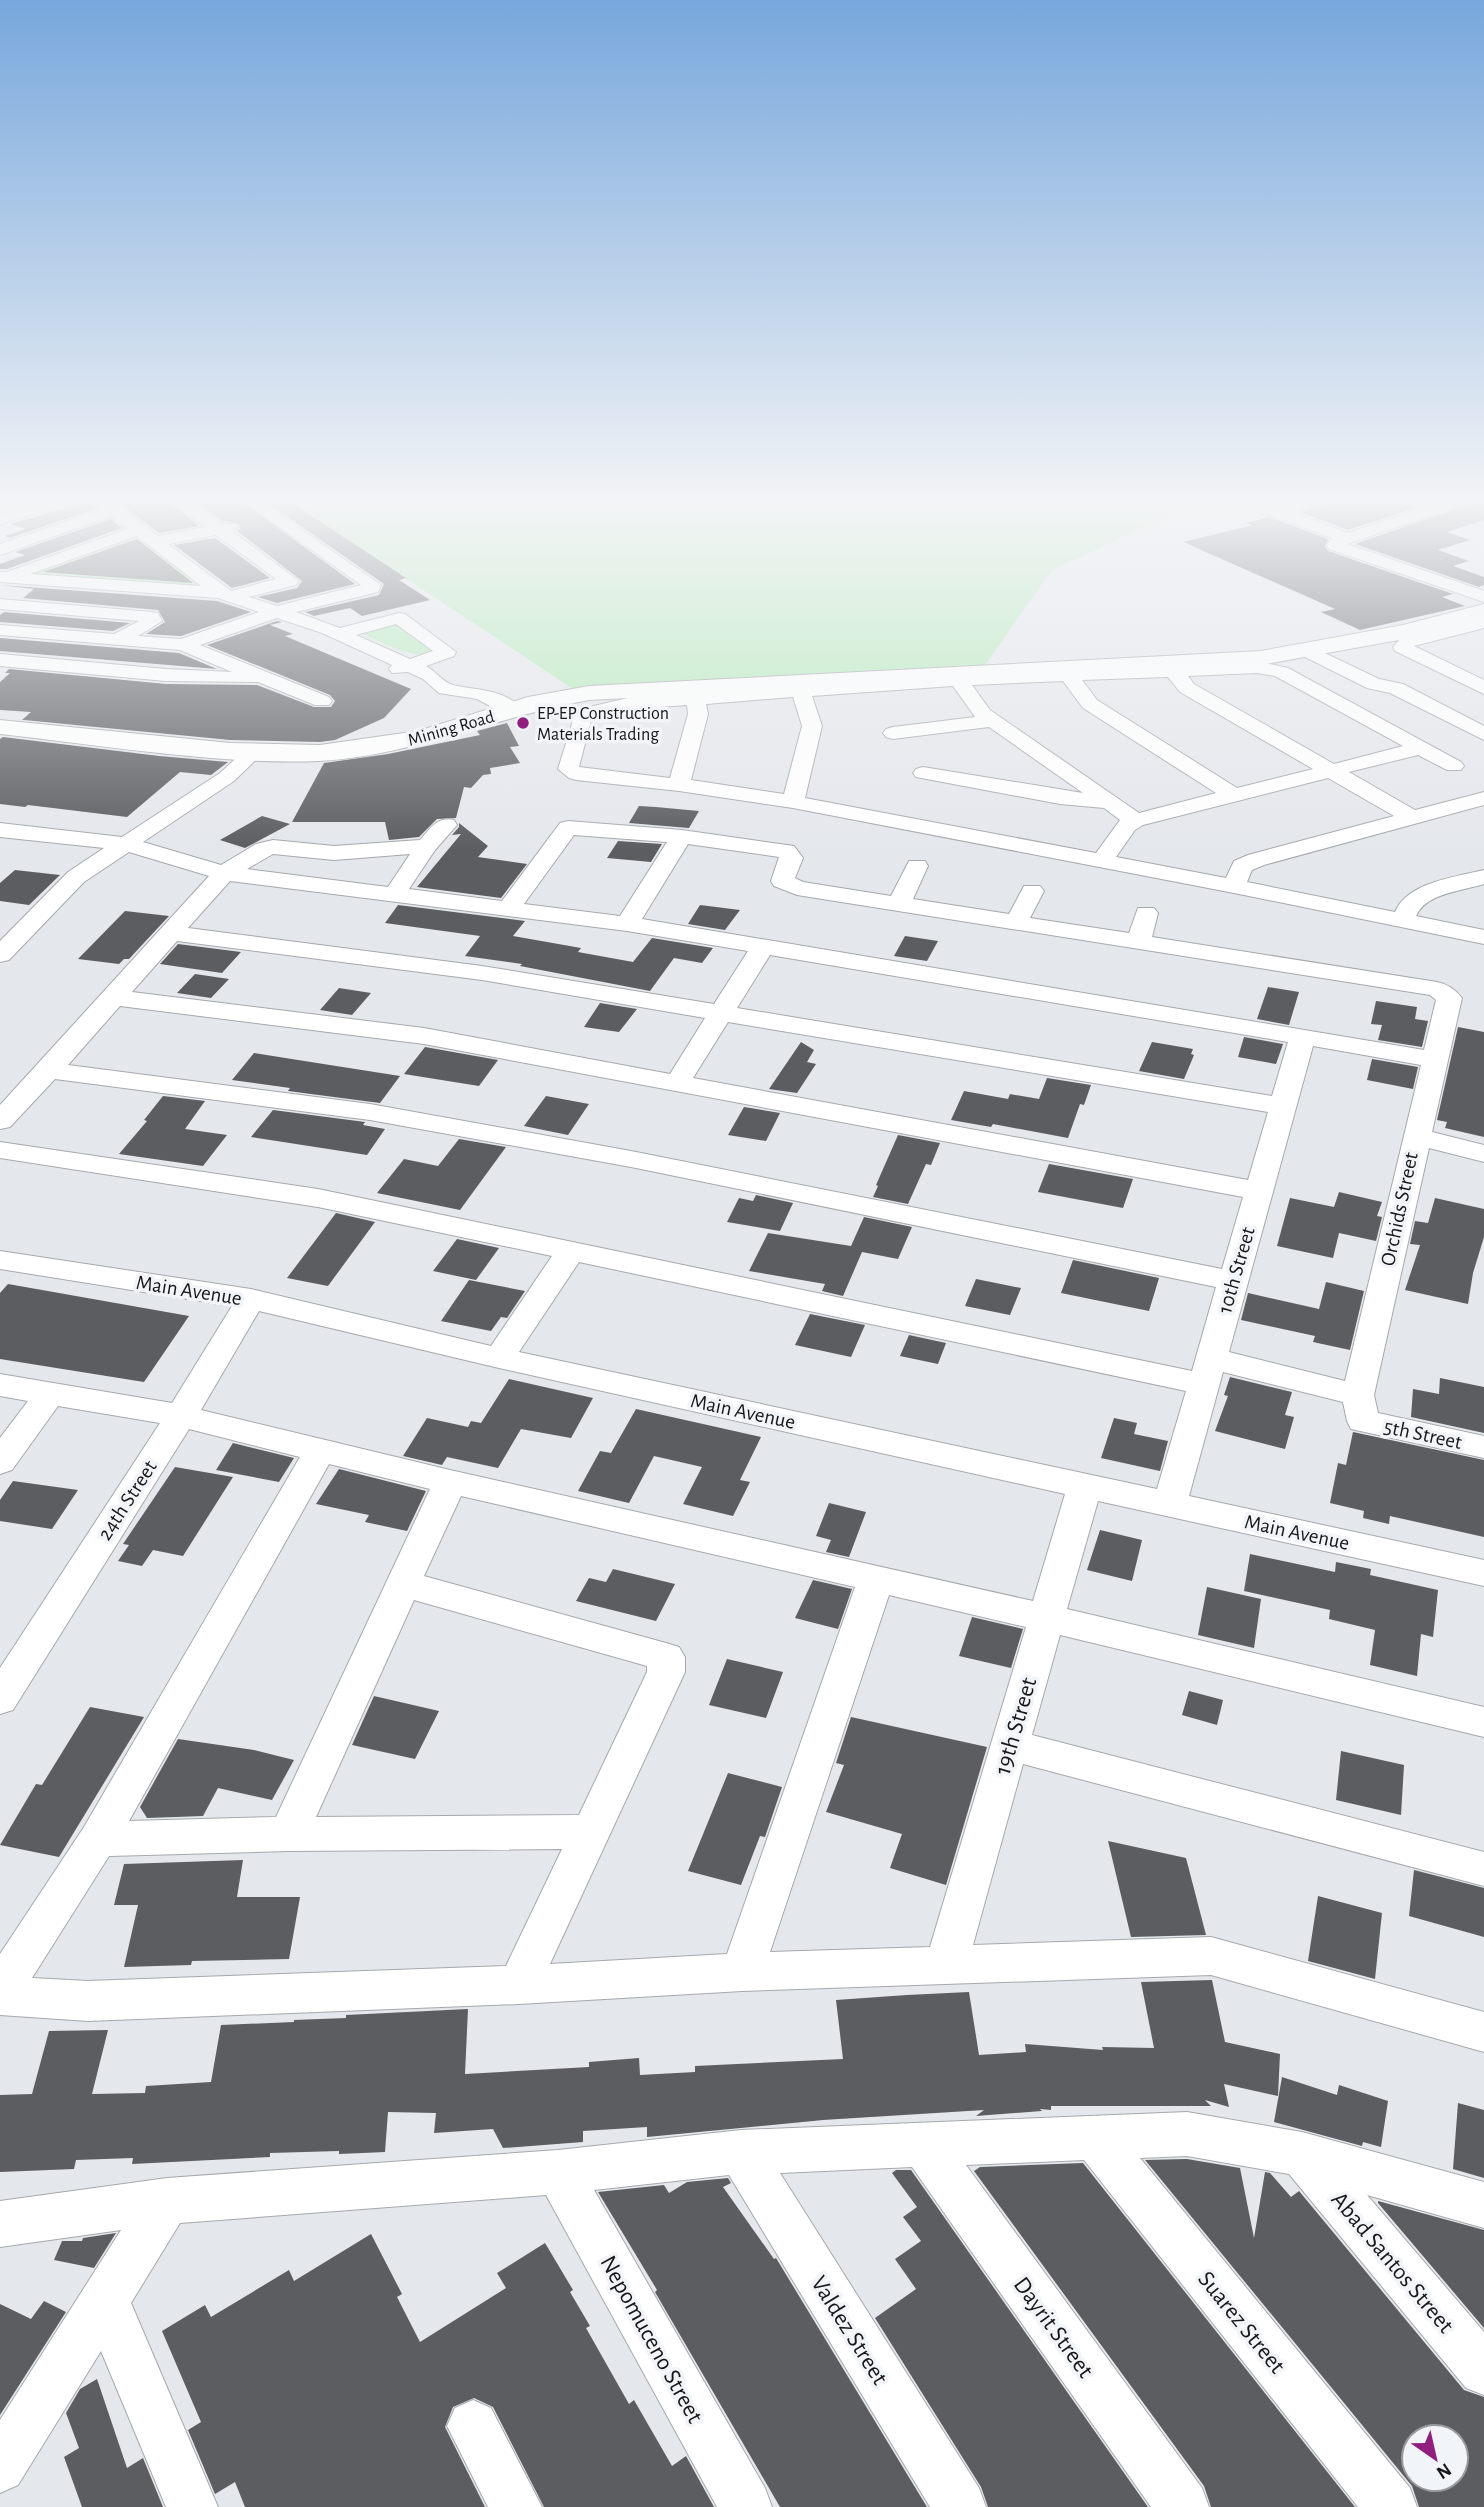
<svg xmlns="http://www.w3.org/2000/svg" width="1484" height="2507" font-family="'Alegreya Sans',sans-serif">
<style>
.green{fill:#b2eab8}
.building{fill:#5b5d61;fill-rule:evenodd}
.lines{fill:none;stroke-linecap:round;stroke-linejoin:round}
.minor-casing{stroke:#a5a8ad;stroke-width:2}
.tertiary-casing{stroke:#a5a8ad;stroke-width:2}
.minor{fill:#fff;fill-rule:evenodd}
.tertiary{fill:#fff;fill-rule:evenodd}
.poi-dot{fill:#901f80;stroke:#f1f4f9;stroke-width:2.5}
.labels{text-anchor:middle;stroke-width:7;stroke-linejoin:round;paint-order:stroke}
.far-poi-label{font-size:18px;fill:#161718;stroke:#f1f4f9;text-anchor:start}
.far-street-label{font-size:18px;fill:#161718;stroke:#f1f4f9}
.street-label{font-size:21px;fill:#161718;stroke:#f1f4f9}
.near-street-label{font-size:24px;fill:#161718;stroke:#f1f4f9}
</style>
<rect width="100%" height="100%" fill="#e4e7ec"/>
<path class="green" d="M286,499H691L753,503L794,499H1205L1052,570L985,665L576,691Z
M130,534L207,589L17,575Z
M395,622L444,652C411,661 391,646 361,633Z"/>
<path class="building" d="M79,499H89L98,508L10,538L5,536L26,529L10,524L75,505Z
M114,499H166L199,526L159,533Z
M191,499H238L355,584L277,603L258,597L297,588L302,581L237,531L241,528L238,523L223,521Z
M262,499H286L406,578L399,580L430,600L362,616L350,608L314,616L305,612L379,595L384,584Z
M1339,499H1394L1418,507L1348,530L1300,512Z
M1484,499V520L1447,532L1470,540L1438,550L1469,561L1453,566L1484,577V585L1479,587L1355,544Z
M1269,517L1328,539L1325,546L1328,551L1453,594L1442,597L1465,606L1360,630L1321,612L1335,609L1183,542L1253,525L1247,523Z
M111,519L122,528L7,569H0V564L25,555L15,552Z
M215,538L270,578L232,588L174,545Z
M137,539L193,583L43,572Z
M0,585L217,601L251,612L181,636L146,634L165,622L158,610L23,598L34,589Z
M4,612L130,623L113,631L0,622V615Z
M277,621L282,622L270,625L293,634L285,636L411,689L384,718L335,740L320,742L230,740L24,720H22L31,712L0,710V682L10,673H5L9,669L166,684L257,685L314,707H331L335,701L330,695L207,645Z
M0,638L179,653L217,669L0,651Z
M507,723L519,746L510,747L520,763L490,768L491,774L483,775L471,788L464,787L456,818L437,819L419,837L389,840L385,822H292L324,763L388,754L480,735L477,731Z
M3,737L159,756L228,762L211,775L180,772L127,817L28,805L25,807L0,804V739Z
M639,806L656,807L699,811L689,828L629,823Z
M262,816L290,824L245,848L220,840Z
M459,823L488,846L478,857L527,864L501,898L417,887L461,834L452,835L459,827Z
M618,841L662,844L651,862L607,858Z
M15,870L60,875L29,905L0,901V883Z
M398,905L525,921L513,936L581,948L578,952L633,962L652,938L713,948L702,963L674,958L650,991L520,966L522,964L465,956L480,936L385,923Z
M700,905L740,910L725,930L688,924Z
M125,911L169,916L129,959H124L119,964L78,959Z
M905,936L938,941L927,961L894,956Z
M178,944L241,952L222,973L160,964Z
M195,974L229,979L211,998L177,993Z
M1268,987L1299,992L1289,1025L1257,1019Z
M339,988L371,993L352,1015L320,1010Z
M1376,1001L1417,1007L1415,1019L1428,1021L1422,1047L1378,1040L1382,1025L1371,1024Z
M600,1003L637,1009L619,1032L584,1027Z
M1458,1027L1484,1032V1137L1445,1128L1447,1122L1437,1120Z
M1244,1037L1283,1044L1276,1064L1238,1057Z
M801,1042L814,1050L807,1062L816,1064L797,1093L769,1089Z
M1152,1042L1193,1049L1191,1054L1194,1055L1184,1079L1139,1071Z
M425,1047L498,1060L479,1086L404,1074Z
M254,1053L298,1060L400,1076L380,1103L288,1091L290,1088L232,1080Z
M1372,1059L1418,1067L1413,1089L1367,1080Z
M1047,1078L1091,1085L1084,1105L1080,1104L1068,1138L993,1124L991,1127L951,1120L964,1091L1008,1099L1010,1094L1039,1099Z
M163,1096L205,1101L185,1129L227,1135L203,1166L119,1154L147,1121L144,1120Z
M546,1096L589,1104L568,1135L524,1126Z
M744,1107L780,1113L766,1141L728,1135Z
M273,1110L365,1122L363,1125L385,1129L367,1155L251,1137Z
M898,1135L940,1143L931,1165L926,1164L908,1204L873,1197L878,1186L876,1185Z
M459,1139L506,1147L460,1210L377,1193L404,1159L438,1166Z
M1049,1164L1133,1179L1123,1208L1038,1192Z
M1339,1192L1382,1202L1377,1216L1382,1217L1376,1241L1339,1233L1333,1258L1277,1246L1290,1198L1334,1207Z
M756,1195L793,1203L780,1231L727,1222L739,1198L753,1201Z
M1435,1198L1484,1209V1237L1473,1273L1468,1304L1405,1290L1420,1245L1410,1244L1415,1221L1428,1223Z
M336,1213L375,1222L328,1286L287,1278Z
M864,1217L912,1227L898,1259L862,1252L843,1296L822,1291L825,1284L749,1271L768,1233L851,1246Z
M457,1239L499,1248L476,1280L433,1271Z
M1073,1260L1159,1278L1149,1311L1061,1293Z
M976,1279L1021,1288L1010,1315L965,1306Z
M469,1280L525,1291L507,1318L501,1317L491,1331L441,1321Z
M1326,1282L1364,1291L1350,1350L1313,1342L1315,1336L1241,1320L1248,1293L1319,1309Z
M8,1284L42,1290L189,1316L144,1382L0,1359V1293Z
M810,1314L865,1325L851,1357L795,1345Z
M909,1335L946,1343L938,1364L900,1356Z
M1230,1377L1292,1392L1285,1415L1294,1417L1285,1449L1215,1431L1228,1396L1224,1395Z
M1440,1378L1484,1387V1433L1411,1417L1413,1389L1439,1394Z
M509,1379L593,1398L571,1438L521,1429L498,1468L447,1457L442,1465L403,1456L427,1418L468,1427L471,1421L481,1423Z
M636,1409L761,1437L740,1480L750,1482L733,1516L683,1504L702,1467L654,1456L629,1503L578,1491L600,1451L611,1453Z
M1114,1418L1137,1423L1134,1434L1168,1441L1160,1471L1101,1458Z
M1353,1432L1484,1460V1537L1390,1516L1389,1524L1363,1518L1364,1511L1330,1503L1338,1463L1346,1465Z
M233,1443L294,1458L279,1482L216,1470Z
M175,1467L233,1477L183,1556L153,1550L142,1566L118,1561L129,1545L123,1544Z
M339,1469L426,1491L407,1531L365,1522L369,1515L316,1504Z
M13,1481L78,1490L52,1529L0,1521V1500Z
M829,1503L866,1512L849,1557L826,1552L831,1540L816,1536Z
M1100,1530L1142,1540L1132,1581L1087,1570Z
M1250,1554L1335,1572L1336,1562L1371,1569L1370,1575L1438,1590L1433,1637L1421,1634L1417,1676L1370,1665L1375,1630L1329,1619L1330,1610L1244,1591Z
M613,1569L675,1584L656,1621L576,1601L589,1578L606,1582Z
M813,1580L852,1589L838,1629L795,1618Z
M1207,1587L1261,1599L1254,1648L1198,1635Z
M972,1617L1023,1629L1011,1668L959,1656Z
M727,1659L783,1672L766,1718L709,1705Z
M1189,1691L1223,1700L1217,1725L1182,1715Z
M374,1696L439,1711L415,1759L352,1745Z
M90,1707L144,1717L59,1857L0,1845L36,1784L42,1785Z
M851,1717L987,1747L946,1885L890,1868L902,1834L826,1812L844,1765L836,1763Z
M178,1739L254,1750L294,1760L272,1800L218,1788L203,1816L147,1818L140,1807Z
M1341,1751L1404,1765L1401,1815L1336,1800Z
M728,1773L782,1787L765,1837L760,1836L741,1885L688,1871Z
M1108,1841L1186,1858L1206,1935L1131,1937Z
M243,1860L237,1897H300L289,1959L192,1961L191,1965L124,1967L138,1905H114L124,1864Z
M1414,1870L1484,1888V1937L1409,1916Z
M1318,1896L1382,1913L1375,1979L1308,1961Z
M1212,1980L1225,2042L1280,2054L1278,2096L1224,2084L1229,2107L1205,2100L1211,2106H1051V2110L1040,2109L1042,2111L976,2116L984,2110L823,2120L647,2137V2127L583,2131V2142L503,2148L493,2129L434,2133L436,2113L388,2112L385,2152L339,2154V2151L270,2153V2157L132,2164L133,2158L76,2160L74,2169L0,2172V2095L32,2094L49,2031L108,2030L92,2094L145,2093L146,2086L211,2082L221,2025L294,2022V2020L346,2018V2015L468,2009L465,2074L589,2067V2062L639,2058L640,2075L695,2072V2066L843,2059L836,2000L907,1995L969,1992L979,2055L1026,2052L1025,2044L1103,2050L1102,2047L1154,2048L1141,1982Z
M1282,2077L1337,2095L1339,2085L1388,2101L1381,2147L1363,2142L1362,2146L1274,2122Z
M1458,2103L1484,2110V2178L1453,2169Z
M1187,2159L1240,2168L1254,2238L1265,2172L1270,2173L1291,2197L1299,2191L1464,2390L1484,2397V2507H1419L1412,2486L1145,2160ZM1414,2437H1456V2479H1414Z
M1083,2163L1355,2507H1211L1204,2486L974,2171L980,2167Z
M896,2170H911L1148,2507H988L981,2487L875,2318L916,2289L895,2259L921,2241L903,2217L917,2207L892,2173Z
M728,2178L731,2183L723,2187L774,2259L776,2258L927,2507H780L655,2292L657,2290L598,2192L664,2185L669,2193L687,2182Z
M1378,2201L1484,2230V2328L1378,2203Z
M116,2233L94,2268L54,2260L62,2241H82L83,2238Z
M371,2234L402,2294L397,2297L420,2342L506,2288L497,2273L545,2243L573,2290L570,2292L590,2326L586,2328L629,2404L634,2400L672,2466L686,2456L714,2507H544L493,2407L474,2398L453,2407L445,2427L485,2507H245L235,2482L215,2494L188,2430L201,2422L162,2331L205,2305L211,2317L289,2270L294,2281Z
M44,2301L66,2312L0,2415V2304L31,2319Z
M97,2379L127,2468L143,2458L163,2507H82L64,2457L79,2448L66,2413L80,2389Z"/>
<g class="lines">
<defs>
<path id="minor" d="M51,499H76L74,502L0,524V514Z
M92,499H110L158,536L205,527L169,499H187L222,524H236L238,527L232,531L299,581L296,585L249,597L277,606L361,585L240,499H258L381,585L378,592L296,612L340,628L399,613L405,614L456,652L454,656L426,666C436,671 442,682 453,685C477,691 505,688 522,710L519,714H505L477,699L439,693L423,679L408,672L392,673L389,669L392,665L322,633L277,618L200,645L329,697L332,701L329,705H315L258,682L166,681L0,666V654L166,669L232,672L180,650L0,635V625L114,634L139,621L0,609V599L152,612L158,613L162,621L138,636L181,639L259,612L218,598L0,582V572H7L127,529L112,516L0,555V544L103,509ZM216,535L276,579L231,591L168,544ZM137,536L201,586L30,574ZM396,624L433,651L410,659L356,635Z
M1301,499H1325L1323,502L1292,512L1348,533L1450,499H1474L1472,502L1347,544L1484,591V602L1329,549L1327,545L1332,538L1270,515L1268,512L1270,509Z
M1484,617V628L1414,646L1484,680V694L1395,651L1393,647L1401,638Z
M1308,645L1379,679L1403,684L1484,726V740L1390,693L1367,688L1301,655L1299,651L1301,647Z
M1257,661L1288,668L1461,762L1464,766L1461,770H1447L1418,755L1349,772L1415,810L1484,792V805L1264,865L1252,870L1247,882L1395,912C1408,882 1455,877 1484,870V884C1462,891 1426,893 1416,916L1484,930V944L1234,893L793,808L679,791L576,780L569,778L558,769L575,714L581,709L632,697L958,674ZM1257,673L1275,676L1403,746L1334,764L1194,684L1188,676ZM1168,677L1180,692L1313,769L1237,788L1097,700L1082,680ZM1063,681L1083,708L1216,793L1139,813L990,710L972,685ZM953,686L975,717L893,727L886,729L883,733L886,737L893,739L989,727L1083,793L923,767L916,769L913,773L916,777L1060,804L1104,808L1120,820L1096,853L805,798L822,726L812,696ZM793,697L802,726L784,794L691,780L708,714L706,704ZM687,705L688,714L670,778L579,767L591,720L595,717L632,709ZM1328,778L1394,816L1248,855L1234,861L1226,878L1116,857L1135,830L1143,825Z
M253,747L260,749L263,753L234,781L143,842L221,865L256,844L273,840L334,846L420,840C430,829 437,816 454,820L457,825L435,850L409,889L502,901L560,823L568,821L682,830L794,846L803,858L795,878L803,882L891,896L909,861H925L928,866L913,899L1009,914L1024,886H1040L1044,891L1030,918L1129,933L1138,908H1154L1158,913L1152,937L1437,982C1447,984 1455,989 1462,998L1432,1132L1484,1145V1162L1429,1148L1374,1395L1378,1413L1484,1436V1458L1351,1429L1347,1421L1343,1402L1223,1372L1189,1496L1484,1560V1586L1098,1501L1067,1609L1484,1707V1737L1060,1635L1032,1735L1484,1852V1886L1023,1764L973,1945L1211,1937L1484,2012V2052L1211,1975L742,1991L519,2004L88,2021L0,2015V1954L84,1827L300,1457L189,1429L13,1710L0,1714V1668L160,1423L58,1406L12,1470L0,1474V1438L28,1401L0,1396V1374L172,1403L232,1306L0,1269V1251L251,1289L491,1346L552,1256L318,1207L0,1158V1142L318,1189L1192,1371L1216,1287L631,1167L370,1120L55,1079L10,1127L0,1129V1105L209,876L129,852L84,882L9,960L0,962V941L68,872L104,848L0,837V823L122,837L220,773L246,749ZM574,835L667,842L620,916L524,904ZM688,844L779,857L771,881L774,886L797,895L1430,995L1436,1000L1424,1050L642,919ZM273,854L334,860L410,854L388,887L247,869ZM230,881L627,931L748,951L714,1004L482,966L188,928ZM177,941L482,980L705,1018L670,1074L424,1028L132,992ZM770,955L1288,1042L1272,1096L737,1008ZM120,1006L424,1044L1243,1197L1222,1269L631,1151L370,1104L68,1065ZM728,1022L1268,1112L1248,1180L693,1078ZM1313,1046L1421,1065L1345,1381L1229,1352ZM579,1262L1186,1391L1157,1489L519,1352ZM259,1311L499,1368L1065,1494L1033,1601L450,1470L201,1410ZM329,1464L430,1489L276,1817L129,1821ZM461,1496L855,1587L727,1954L550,1964L685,1672V1657L679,1647L666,1643L424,1576ZM889,1595L1026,1627L930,1947L770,1952ZM414,1600L647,1666V1672L579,1815L316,1817ZM562,1849L506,1966L88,1981L32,1978L109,1856L288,1851Z
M1187,2112L1302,2132L1484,2182V2228L1367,2195L1484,2332V2395L1466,2388L1289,2174L1187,2156L1140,2158L1410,2488L1417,2507H1358L1084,2160L966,2165L1202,2488L1209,2507H1151L912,2167L780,2173L979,2488L986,2507H930L729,2175L594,2190L765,2488L772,2507H717L546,2195L180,2223L131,2303L218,2507H166L101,2351L18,2485L0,2493V2420L121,2230L0,2247V2201L167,2178L558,2150L741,2130Z
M473,2400L491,2408L542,2507H488L447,2426L455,2408Z"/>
<path id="tertiary" d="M1484,604V618L1404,639L1261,665L589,700C498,716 412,756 319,761C217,765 102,745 0,734V720L230,743L320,745L418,731L528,697L589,686L1261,651L1403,625Z"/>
</defs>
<use href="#minor" class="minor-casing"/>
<use href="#tertiary" class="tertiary-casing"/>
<use href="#minor" class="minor"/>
<use href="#tertiary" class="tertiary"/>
</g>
<linearGradient id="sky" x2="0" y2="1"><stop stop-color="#77a7dc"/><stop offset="0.59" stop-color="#f3f4f6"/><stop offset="1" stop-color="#f3f4f6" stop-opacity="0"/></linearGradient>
<rect width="1484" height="850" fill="url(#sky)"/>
<circle class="poi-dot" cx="523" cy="723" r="7"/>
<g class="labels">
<g class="far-poi-label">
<text x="537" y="719">EP-EP Construction<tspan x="537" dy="21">Materials Trading</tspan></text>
</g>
<g class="far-street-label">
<text transform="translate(451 728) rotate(-16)" y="6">Mining Road</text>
</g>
<g class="street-label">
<text transform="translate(1399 1209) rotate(-78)" y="7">Orchids Street</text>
<text transform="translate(1236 1270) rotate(-74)" y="7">10th Street</text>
<text transform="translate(189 1290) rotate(9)" y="7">Main Avenue</text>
<text transform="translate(743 1411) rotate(12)" y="7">Main Avenue</text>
<text transform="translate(1423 1434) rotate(12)" y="7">5th Street</text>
<text transform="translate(127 1500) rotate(-57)" y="7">24th Street</text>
<text transform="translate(1297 1532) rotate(12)" y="7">Main Avenue</text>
</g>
<g class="near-street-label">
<text transform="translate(1015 1726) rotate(-74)" y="8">19th Street</text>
<text transform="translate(1393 2262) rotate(50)" y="8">Abad Santos Street</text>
<text transform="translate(1242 2322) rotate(51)" y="8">Suarez Street</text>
<text transform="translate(1054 2327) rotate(54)" y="8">Dayrit Street</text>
<text transform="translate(850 2330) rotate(58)" y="8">Valdez Street</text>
<text transform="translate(652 2339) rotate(61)" y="8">Nepomuceno Street</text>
</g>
</g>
<g transform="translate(1435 2458) rotate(146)"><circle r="33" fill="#f1f4f9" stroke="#999c9f" stroke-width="2"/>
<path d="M0-5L12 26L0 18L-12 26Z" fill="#901f80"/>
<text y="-10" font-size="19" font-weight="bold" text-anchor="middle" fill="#161718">N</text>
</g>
</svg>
